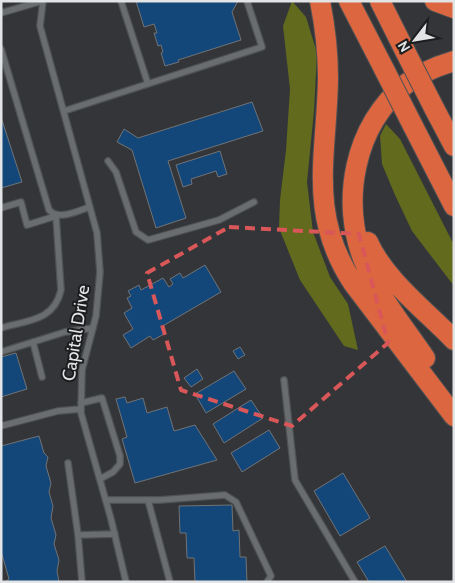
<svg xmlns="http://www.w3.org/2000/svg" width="455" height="583" font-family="Cabin,sans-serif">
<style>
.forest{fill:#616a1d}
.building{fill:#144779;stroke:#707376}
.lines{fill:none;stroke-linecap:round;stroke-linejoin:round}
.lane-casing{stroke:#4f5153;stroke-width:8}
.highway-casing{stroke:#4f5153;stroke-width:22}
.lane{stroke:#6a6d70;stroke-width:5.5}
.highway{stroke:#dc663f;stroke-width:20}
.highway-bridge-casing{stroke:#4f5153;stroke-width:22;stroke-linecap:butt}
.highway-bridge{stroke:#dc663f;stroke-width:20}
.marked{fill:none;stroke:#d95758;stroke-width:4;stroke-dasharray:10 6;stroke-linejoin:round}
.labels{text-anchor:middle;stroke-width:4;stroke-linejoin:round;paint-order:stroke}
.street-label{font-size:18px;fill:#e2e4e6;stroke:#1c1d1e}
</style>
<rect width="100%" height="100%" fill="#333538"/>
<path class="forest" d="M292,1L306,17L317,53L314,111L307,182L313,232L330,277L348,304L358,350L344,346L300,280L279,228L280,200L286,150L290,89L283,26Z
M386,124L400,139L454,245V286L412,231L395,195L382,164L380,136Z"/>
<path class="building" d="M136,1H238L232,12L241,40L178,60L179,62L165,66L161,53L163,52L161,45L158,46L154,33H157L154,24L144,27Z
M252,102L263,131L168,161L186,218L156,228L132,150L117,142L124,129L138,138Z
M1,117L22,182L1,188Z
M220,151L227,174L218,177L216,171L191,179L192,184L183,187L176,165Z
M205,265L221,292L161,327L164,334L153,340L150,336L131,348L123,335L133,329L124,313L132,308L127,298L131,296L128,291L139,285L141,290L163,278L169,287L173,284L170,279L180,273L183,278Z
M240,347L245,355L238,359L233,351Z
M16,353L27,389L1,397V357Z
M197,369L203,379L191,387L184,378Z
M234,371L246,389L206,413L195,394Z
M125,397L127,403L143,398L147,413L167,407L174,431L195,425L217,460L135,483L122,439L127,437L116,399Z
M251,400L263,418L224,443L213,424Z
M269,430L280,448L242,472L231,453Z
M39,436L44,453L48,457L46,466L51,483L49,492L53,506L51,518L56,535L54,544L59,560L57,571L59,582H5L9,579L1,551V446Z
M343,473L370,518L340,536L314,491Z
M232,505L233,531L239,530L240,557H246L247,582H195L194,558H187L186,533H180L179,506Z
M385,546L407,582H369L357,562Z"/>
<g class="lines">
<defs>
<path id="lane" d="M43,1L40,26L97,233L100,272L96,316L82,370L81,413L111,519L126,582
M121,1L148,84
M1,13L42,1
M1,49L49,210C59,221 77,211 90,207
M64,111L262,47L247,1
M108,161L116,172L136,232L148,240L219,220L254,202
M1,208L21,202L27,225L56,216L61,290C54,321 29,320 1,328
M33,342L42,377
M1,352L65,332L93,328
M284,380L295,480L355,582
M81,403L102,398L120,456V464L113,472L100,479
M1,426L58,411L81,409
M68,463L78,535L115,534
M106,500H160L225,495L236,502L271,576L267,582
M148,500L170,582
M78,535L82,582"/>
<path id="highway" d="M320,1C325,26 328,52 328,78C327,155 307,213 353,283L454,416
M349,1L384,69
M380,1L405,51
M435,1L454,8
M434,108L454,146
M413,126L454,206
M368,242C385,280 425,310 454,340
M425,358C404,327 378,296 364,261C340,202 354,125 406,84C420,73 437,66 454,61"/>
</defs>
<use href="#lane" class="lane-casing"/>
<use href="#highway" class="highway-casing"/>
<use href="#lane" class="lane"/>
<use href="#highway" class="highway"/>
<defs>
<path id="highway-bridge" d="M405,51L434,108
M384,69L413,126"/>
</defs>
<use href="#highway-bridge" class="highway-bridge-casing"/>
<use href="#highway-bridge" class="highway-bridge"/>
</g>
<path class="marked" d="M229,227L359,234L388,343L292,426L181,390L147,273Z"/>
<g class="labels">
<g class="street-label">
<text transform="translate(76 333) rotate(-81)" y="6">Capital Drive</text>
</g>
</g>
<rect width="455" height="583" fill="none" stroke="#e2e4e6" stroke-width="5"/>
<g transform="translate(415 40) rotate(239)" stroke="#1c1d1e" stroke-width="4" paint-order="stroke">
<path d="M0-4L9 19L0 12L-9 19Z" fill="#e2e4e6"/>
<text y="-8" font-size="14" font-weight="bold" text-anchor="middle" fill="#e2e4e6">N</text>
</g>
</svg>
